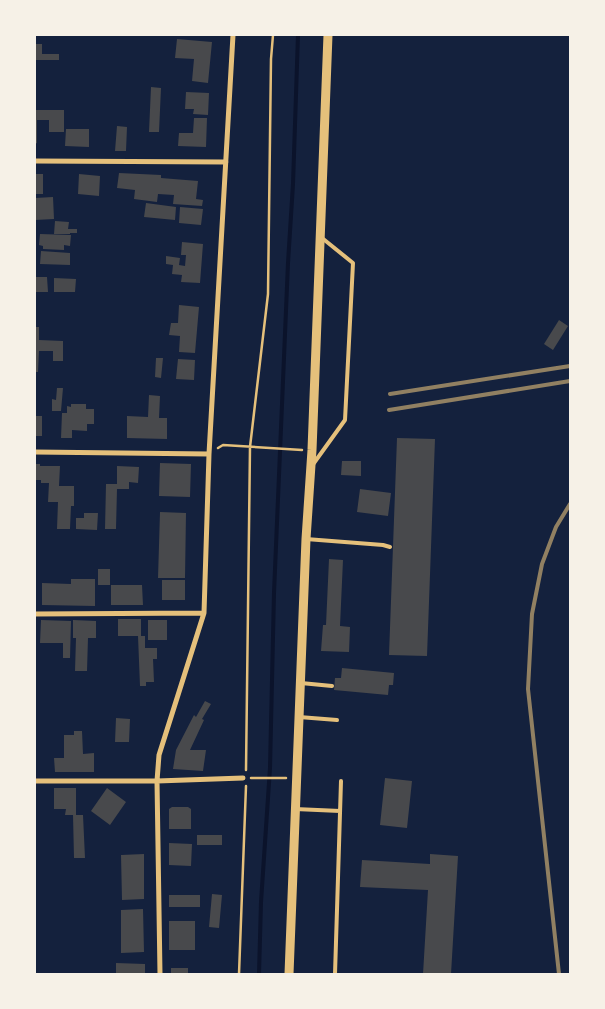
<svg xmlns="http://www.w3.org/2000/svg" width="605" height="1009" font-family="'Fira Sans Condensed',sans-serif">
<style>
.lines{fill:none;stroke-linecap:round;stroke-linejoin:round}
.stream{stroke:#0b132b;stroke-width:4}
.building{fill:#48494c}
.path{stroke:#e5c07b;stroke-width:2.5}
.service{stroke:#e5c07b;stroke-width:4}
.minor{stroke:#e5c07b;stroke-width:5}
.tertiary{stroke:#e5c07b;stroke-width:9}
.rail{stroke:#918062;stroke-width:4}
</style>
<rect width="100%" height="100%" fill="#14213d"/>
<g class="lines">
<path class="stream" d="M259,974L261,902L270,768L274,593L288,263L293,184L298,35"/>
</g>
<path class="building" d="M177,39L212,42L208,83L192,81L194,59L175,58Z
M35,44H42V54H59V60H35Z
M151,87L161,88L159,132H149Z
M186,92L209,93L208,115L193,114L194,109H185Z
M35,110H64V132H49V120H37V143L35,144Z
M194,118H207L206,147L178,146L179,133H193Z
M117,126L127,127L126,151H115Z
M66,129H89V147L65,146Z
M119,173L161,175V178L198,181L196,199L203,200L202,206L173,204L174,195L158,194L157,202L134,199L135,190L117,188Z
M35,174H43V194H35Z
M79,174L100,176L99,196L78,194Z
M53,197L54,219L35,220V198Z
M146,203L176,207L175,220L144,217Z
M180,207L203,209L201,225L179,223Z
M55,221L69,222L68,229H77V233H70V234H54Z
M40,234L71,235L70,246L64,245V250L43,249V246L39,245Z
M182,242L203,244L200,283L181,282L182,275L172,274L173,265L166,264V256L180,258L179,265L185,266L186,255H181Z
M41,251L70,253V265L40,264Z
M35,277H47L48,292H35Z
M54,278L76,279L75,292H54Z
M179,305L199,307L195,353L179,352L180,336L169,335L171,323H178Z
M559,320L568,326L553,350L544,344Z
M35,327H39V340L63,341V361H53V351H39L38,372H35Z
M156,358H163L161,378L155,377Z
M178,359L195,360L194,380L176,379Z
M57,388H63L61,411H52V399L56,400Z
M149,395L160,396L159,418H167V439L127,438V416L148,417Z
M71,404H86V409H94V424H87V431L72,430V438H61L62,413H67V406L71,407Z
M35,416H42V436H35Z
M397,438L435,439L427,656L389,655Z
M342,461H361V476L341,475Z
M160,463L191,464L190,497L159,496Z
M35,464H40V466H60L59,486H74V506H71L70,529H57L58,502H48L49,483H41V480H35Z
M117,466L139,467L138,483L129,482V489H117L116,529H105L106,484H117Z
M360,489L391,493L388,516L357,512Z
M160,512L186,513L185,578H158Z
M84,513H98L97,530L76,529V518H84Z
M329,559L343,560L340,626L350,627L349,652L321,651L323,625H326Z
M98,569H110V585H98Z
M71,579H95V606L42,605V583L71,584Z
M162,580H185V600H162Z
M111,585H142L143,605H111Z
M118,619H141V636H145V648H157V659H153L154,682H146V686H140L138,636H118Z
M41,620L71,621L70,658H63V643H40Z
M73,620L96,621V638H88L87,671H75L76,638H73Z
M148,620H167V640H148Z
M342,668L394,673L393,685H389L388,695L334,690L335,678H341Z
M205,701L211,704L202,719L204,720L190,750H206L203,771L173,769L176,750L194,715L196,717Z
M116,718L130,719L129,742H115Z
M74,731H82L83,754L94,753V772H55L54,758H64V735H74Z
M385,778L412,781L407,828L380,825Z
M54,788H76V815H83L85,858H74L73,815H65L66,809H54Z
M107,788L126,802L110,825L91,811Z
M172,807H188L191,809V829H169V809Z
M197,835H222V845H197Z
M169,843L192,844L191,866L169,865Z
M144,854V899L122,900L121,855Z
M430,854L458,856L451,974H423L428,890L360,887L362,860L430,864Z
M212,894L222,895L219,928L209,927Z
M169,895H200V907H169Z
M143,909L144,952L121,953V910Z
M169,921H195V950H169Z
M116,963L145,964V974L116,973Z
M171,968H188V974H171Z"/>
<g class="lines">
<path class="path" d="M218,448L223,445L302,450
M246,770L250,447L268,294L271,59L273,35
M251,778H286
M239,974L246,786"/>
<path class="service" d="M314,463L345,420L353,263L322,238
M306,539L383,545L390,547
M301,683L332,686
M299,717L337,720
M295,809L340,811
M335,974L341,781"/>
<path class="minor" d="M35,161L226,162
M35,452L209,454
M35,614L204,613
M35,781H157L243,778
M160,974L157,781L159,755L204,613L209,454L233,35"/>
<path class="tertiary" d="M289,974L306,539L312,450L328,35"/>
<path class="rail" d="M390,394L570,366
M389,410L570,381
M559,974L528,689L532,614L542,564L556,527L570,504"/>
</g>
<rect width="605" height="1009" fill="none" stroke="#f6f1e7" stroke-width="72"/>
</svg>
